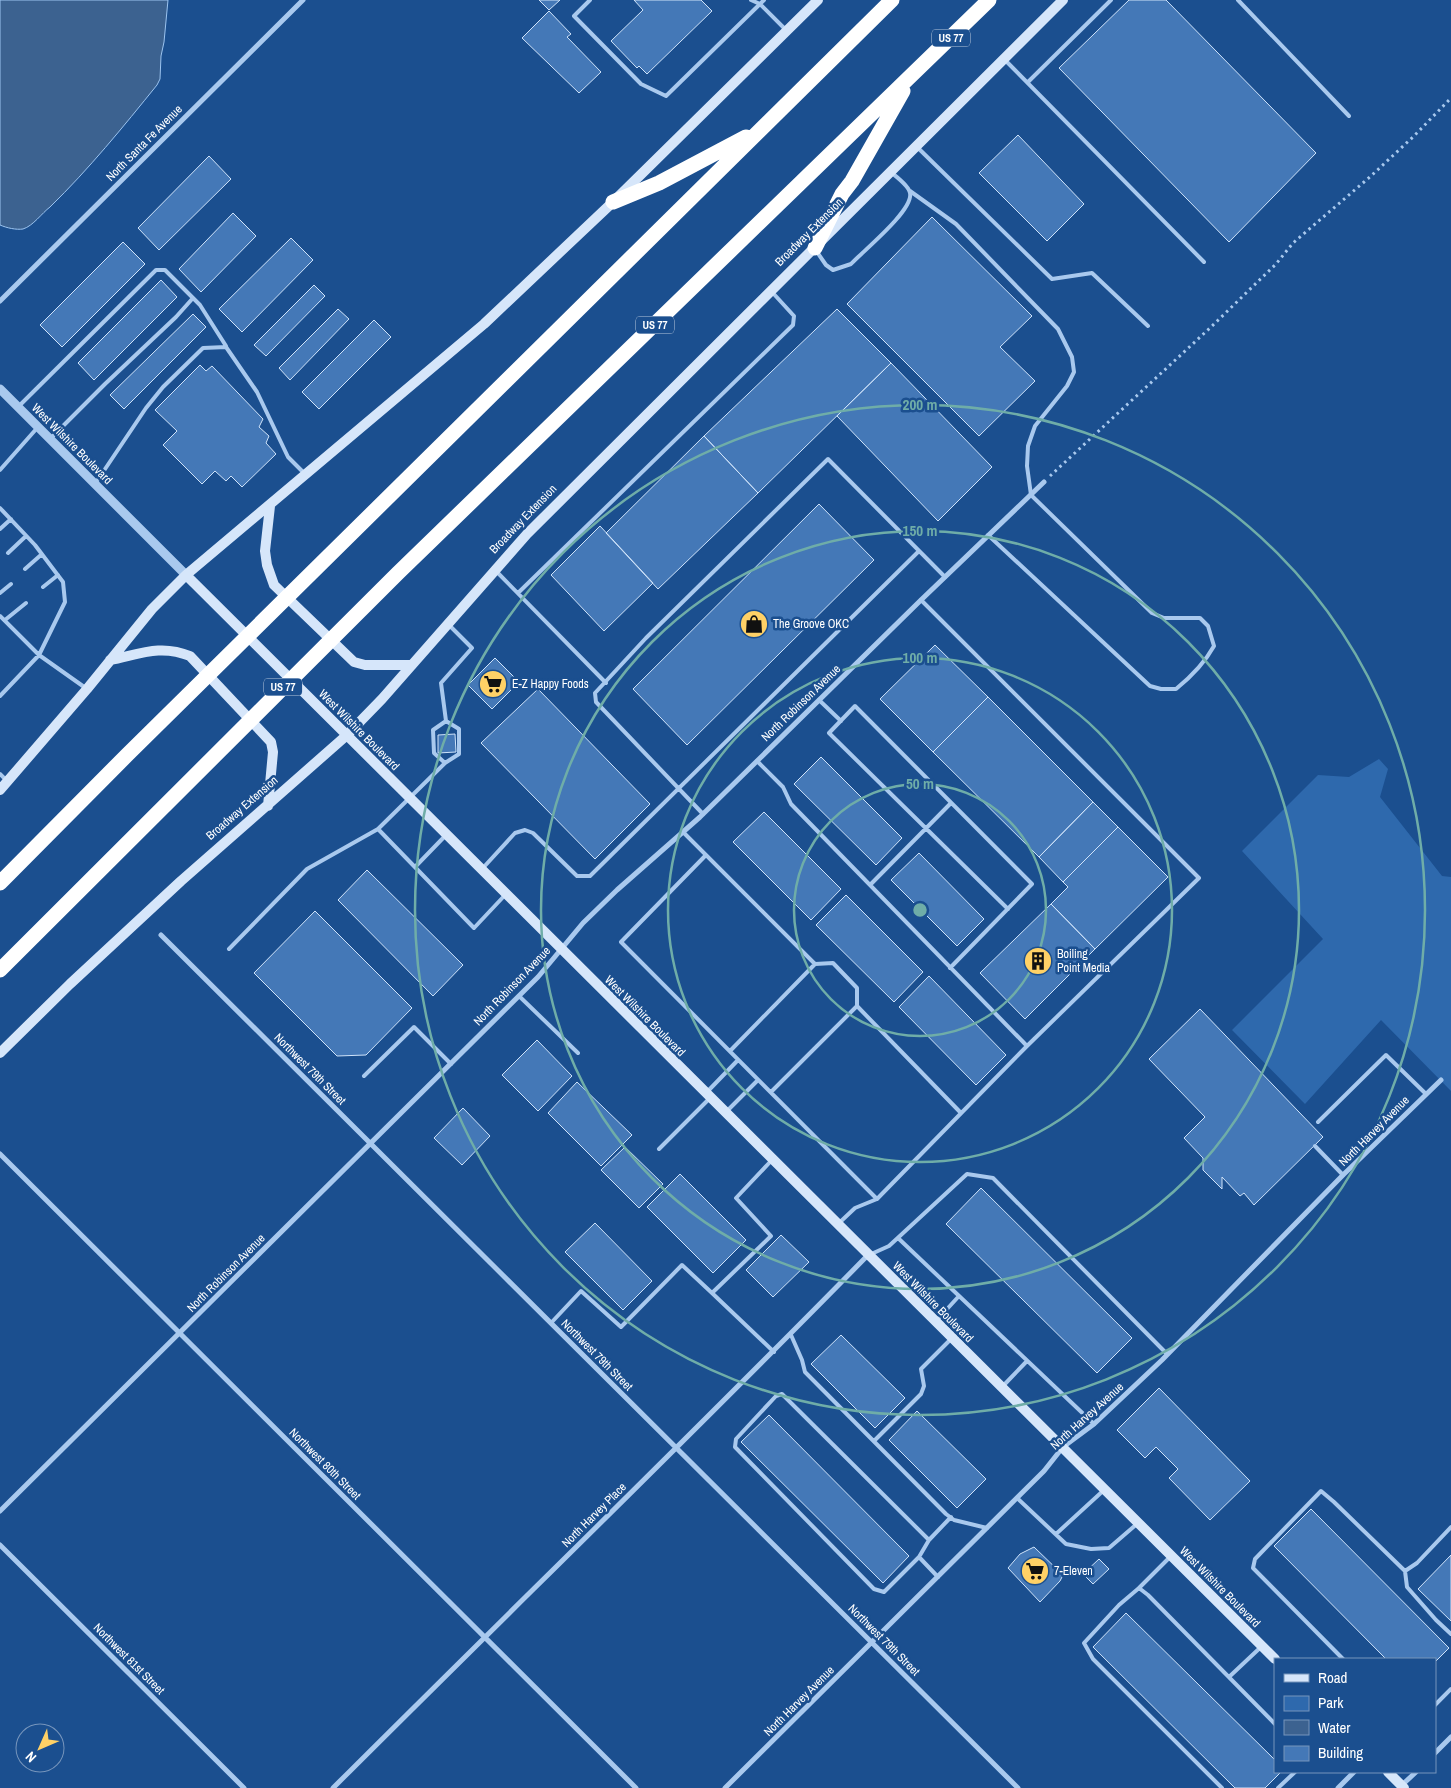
<svg xmlns="http://www.w3.org/2000/svg" width="1451" height="1788" font-family="'Archivo Narrow',sans-serif">
<style>
.green{fill:#2e69ad}
.water{fill:#3c6290;stroke:#9cc4f0}
.building{fill:#4478b7;stroke:#cfe3fa}
.lines{fill:none;stroke-linecap:round;stroke-linejoin:round}
.path{stroke:#a9c9ee;stroke-width:3;stroke-dasharray:2.5 4;stroke-linecap:butt}
.service{stroke:#a9c9ee;stroke-width:4}
.minor{stroke:#a9c9ee;stroke-width:5}
.tertiary{stroke:#a9c9ee;stroke-width:9}
.secondary{stroke:#d6e6fa;stroke-width:10}
.motorway{stroke:#fff;stroke-width:15}
.ring{fill:none;stroke:#6fada8;stroke-width:2.5}
.labels{text-anchor:middle;stroke-width:5;stroke-linejoin:round;paint-order:stroke}
.shield{fill:#1b4f8f;stroke:#bbcadd;stroke-width:1}
.shield-label{font-size:11px;font-weight:bold;fill:#fff}
.street-label{font-size:12px;fill:#fff;stroke:#1b4f8f}
.poi-label{font-size:12px;fill:#fff;stroke:#1b4f8f;text-anchor:start}
.centre{fill:#6fada8;stroke:#1b4f8f;stroke-width:2.5}
.ring-label{font-size:15px;text-anchor:middle;font-weight:bold;fill:#6fada8;stroke:#1b4f8f;stroke-width:5;stroke-linejoin:round;paint-order:stroke}
</style>
<rect width="100%" height="100%" fill="#1b4f8f"/>
<path class="green" d="M1379,759L1388,769L1380,797L1442,876L1451,877V1091L1381,1020L1305,1104L1232,1030L1323,939L1242,851L1318,775L1349,777Z"/>
<path class="water" d="M0,0H168L164,42L161,56L160,79L157,85C123,127 89,169 50,207C42,213 33,226 23,229C16,230 7,228 0,225Z"/>
<path class="building" d="M539,0H560L549,10Z
M634,0H701L712,11L647,74L639,66L637,68L611,41L643,10Z
M1129,0H1166L1316,153L1229,242L1059,68Z
M549,11L571,34L567,37L601,72L579,93L522,38Z
M1018,135L1084,204L1047,241L979,173Z
M209,156L231,179L159,250L138,228Z
M233,213L256,236L201,292L179,269Z
M932,217L1032,316L1000,347L1035,381L979,436L847,304Z
M291,238L313,260L242,332L219,309Z
M123,242L145,264L62,347L40,325Z
M161,280L177,297L94,380L78,363Z
M314,285L325,296L266,356L254,345Z
M338,309L349,319L290,380L279,368Z
M837,309L891,363L758,493L704,436Z
M193,314L206,327L124,409L110,395Z
M374,320L391,337L319,409L302,392Z
M891,363L992,467L938,521L837,416Z
M200,365L206,371L212,366L263,419L259,427L269,436L266,443L276,454L242,487L231,476L226,481L215,471L202,484L163,445L177,431L155,410Z
M704,436L758,493L658,589L606,533Z
M819,504L874,560L687,745L633,689Z
M600,526L653,583L604,631L551,575Z
M935,645L988,697L933,752L880,699Z
M495,658L519,682L492,709L468,685Z
M538,689L650,804L595,859L481,743Z
M988,697L1093,802L1039,857L933,752Z
M455,734L456,752L438,753V735Z
M821,757L902,838L876,865L794,784Z
M1093,802L1118,827L1063,882L1039,857Z
M764,812L841,889L811,920L733,842Z
M1118,827L1168,877L1095,949L1051,904L1068,887L1063,882Z
M919,853L984,919L957,946L891,880Z
M367,870L463,965L433,996L338,900Z
M846,895L923,972L894,1002L816,925Z
M1051,904L1095,949L1025,1019L980,973Z
M315,911L412,1008L366,1055L337,1056L254,973Z
M929,976L1006,1055L976,1085L899,1007Z
M1200,1009L1323,1137L1254,1205L1244,1193L1240,1196L1222,1177V1189L1203,1170V1158L1184,1138L1205,1117L1149,1059Z
M537,1040L572,1076L538,1111L502,1075Z
M577,1082L632,1135L601,1166L548,1113Z
M463,1108L490,1136L462,1165L434,1138Z
M625,1147L663,1184L639,1208L601,1170Z
M680,1174L746,1240L713,1273L647,1207Z
M981,1188L1132,1338L1097,1373L946,1224Z
M595,1223L652,1281L623,1310L565,1252Z
M781,1235L809,1262L773,1297L746,1270Z
M841,1335L905,1398L875,1428L811,1364Z
M1159,1388L1250,1481L1210,1520L1169,1478L1178,1469L1156,1447L1145,1458L1117,1430Z
M917,1411L986,1479L957,1508L889,1440Z
M769,1415L909,1556L883,1583L741,1442Z
M1311,1509L1449,1648L1435,1662V1659H1386L1274,1546Z
M1034,1547L1063,1575L1060,1581L1040,1602L1008,1568L1020,1554Z
M1451,1555V1621L1418,1589Z
M1099,1559L1109,1569L1093,1584L1083,1574Z
M1126,1613L1275,1760V1772H1281L1265,1788H1235L1093,1647Z"/>
<g class="lines">
<path class="path" d="M1050,476L1211,327L1276,264L1293,243L1371,176L1414,136L1451,98"/>
<path class="service" d="M590,0L574,16L641,84L666,96L760,4
M751,0L760,4
M764,0L760,4L787,31
M1238,0L1349,116
M1004,59L1204,262
M1028,82L1111,0
M916,146L1052,279L1092,273L1148,326
M910,191L956,224L1058,329L1072,357L1074,372L1067,386L1035,426L1028,446L1027,466L1031,495L1152,613L1164,618H1200L1208,626L1214,646C1204,664 1192,676 1176,689H1161L1150,686L988,535
M817,252L826,265L833,270L851,264C863,251 914,210 910,193C909,186 898,178 892,173
M18,407L156,270H165L193,298
M50,439L105,384L176,317L193,298L200,305L226,346
M0,470L38,427
M95,484L146,408L163,387L203,348L226,347L257,392L288,457L305,474
M0,508L35,545L63,582L65,602L39,655L0,616
M0,529L11,519
M8,553L26,536
M25,569L42,554
M495,570L606,683
M43,587L58,575
M0,593L11,584
M518,593L793,325L794,316L772,292
M5,620L26,603
M0,696L39,655L87,689
M819,700L841,721
M757,761L783,787L791,804L1027,1046
M445,763L434,753L433,730L446,721
M0,774L7,781
M703,814L596,702L595,693L646,638L828,459L945,577
M378,829L474,928L506,894
M683,832L815,964L833,963L857,988V1006L961,1113
M706,855L621,942L877,1199
M415,867L446,835
M482,869L515,833L525,830L533,833L577,876H590L919,551
M870,885L951,803
M229,949L307,869L378,829L445,763L459,754V729L446,721L441,683L472,648L448,624
M950,968L1032,884L855,706L829,733L1008,909
M519,996L578,1053
M730,1051L815,964
M364,1076L414,1027L451,1064
M707,1092L738,1060
M771,1092L857,1006
M727,1111L758,1080
M1318,1122L1386,1055L1426,1094
M1315,1146L1343,1175
M659,1149L710,1098
M771,1161L736,1198L771,1236L712,1293L774,1352
M838,1224L855,1208L877,1199L1027,1046L1199,878L921,600
M898,1238L1094,1424
M869,1255L889,1246L967,1174L993,1178L1167,1354
M937,1320L959,1296
M551,1323L581,1291L621,1327L682,1265L712,1293
M791,1335L802,1360L805,1372L946,1514L954,1520L987,1528
M1003,1386L1027,1361
M874,1441L921,1394L924,1386L921,1369L952,1338
M1017,1498L1066,1544L1091,1549L1109,1548L1138,1523
M1056,1534L1104,1490
M929,1540L951,1517
M919,1557L884,1592L874,1589L735,1447L736,1439L776,1396L782,1394L929,1540L919,1557L938,1577
M1405,1571L1407,1587L1436,1620L1451,1634
M1139,1588L1171,1556
M1343,1659L1253,1568L1255,1559L1321,1491L1334,1502L1405,1571L1417,1563L1451,1527
M1229,1677L1262,1646
M1435,1705L1451,1689
M1222,1788L1093,1659L1084,1643L1119,1605L1139,1588L1148,1595L1275,1724
M1278,1788L1295,1772"/>
<path class="minor" d="M0,301L303,0
M161,935L1018,1788
M0,1154L636,1788
M0,1511L538,977L583,923L617,890L700,817L921,600L1044,482
M0,1545L244,1788
M1435,1753L1451,1737
M1402,1785L1416,1772
M333,1788C511,1610 692,1435 868,1255
M725,1788L1044,1471L1063,1447L1094,1424L1162,1360L1343,1175L1441,1080
M1338,1788L1354,1772"/>
<path class="tertiary" d="M0,389L186,575"/>
<path class="secondary" d="M270,506L265,551L267,565L274,585L354,662L365,665H412
M186,575L1275,1659
M110,660C140,654 161,644 190,656L271,742L273,752L268,806
M0,790L87,689L152,609L186,575L484,324L613,202L818,0
M0,1053L70,984L181,881L347,735L382,699L527,534L1063,0
M1388,1772L1404,1788"/>
<path class="motorway" d="M613,202L659,183L746,137
M815,248L842,194L852,181L903,91
M0,883L127,755L892,0
M0,970L398,573L989,0"/>
</g>
<g class="ring">
<circle cx="920" cy="910" r="126"/>
<circle cx="920" cy="910" r="252"/>
<circle cx="920" cy="910" r="379"/>
<circle cx="920" cy="910" r="505"/>
</g>
<defs>
<symbol id="shop-disc" viewBox="-11 -11 22 22"><circle r="9.5" fill="#ffd166" stroke="#1b4f8f"/><path d="M-5-2.5h2.3a2.7 3.5 0 0 1 5.4 0H5L5.5 6h-11ZM-1.5-2.5h3a1.5 2.3 0 0 0-3 0Z" fill="#111"/></symbol>
<symbol id="supermarket-disc" viewBox="-11 -11 22 22"><circle r="9.5" fill="#ffd166" stroke="#1b4f8f"/><path d="M-6-5.5h2.5l.6 2H6L4.5 2H-2.5L-4.4-4H-6ZM-1.5 3.2a1.3 1.3 0 1 0 .1 0ZM3 3.2a1.3 1.3 0 1 0 .1 0Z" fill="#111"/></symbol>
<symbol id="building-disc" viewBox="-11 -11 22 22"><circle r="9.5" fill="#ffd166" stroke="#1b4f8f"/><path d="M-4-6H4V6H1V3H-1V6H-4ZM-2.5-4.3h1.7v1.8h-1.7ZM.8-4.3h1.7v1.8H.8ZM-2.5-1h1.7V.8h-1.7ZM.8-1h1.7V.8H.8Z" fill="#111"/></symbol>
</defs>
<g fill-rule="evenodd">
<use href="#shop-disc" x="738" y="608" width="32" height="32"/>
<use href="#supermarket-disc" x="477" y="668" width="32" height="32"/>
<use href="#building-disc" x="1022" y="945" width="32" height="32"/>
<use href="#supermarket-disc" x="1019" y="1555" width="32" height="32"/>
</g>
<g class="labels">
<g class="shield">
<rect x="932" y="29.5" width="38" height="17" rx="4"/>
<rect x="636" y="316.5" width="38" height="17" rx="4"/>
<rect x="264" y="678.5" width="38" height="17" rx="4"/>
</g>
<g class="shield-label">
<text x="951" y="42">US 77</text>
<text x="655" y="329">US 77</text>
<text x="283" y="691">US 77</text>
</g>
<g class="street-label">
<text transform="translate(144 143) rotate(-45)" y="4">North Santa Fe Avenue</text>
<text transform="translate(809 232) rotate(-45)" y="4">Broadway Extension</text>
<text transform="translate(72 444) rotate(45)" y="4">West Wilshire Boulevard</text>
<text transform="translate(523 519) rotate(-46)" y="4">Broadway Extension</text>
<text transform="translate(801 703) rotate(-44)" y="4">North Robinson Avenue</text>
<text transform="translate(359 730) rotate(45)" y="4">West Wilshire Boulevard</text>
<text transform="translate(242 808) rotate(-41)" y="4">Broadway Extension</text>
<text transform="translate(512 986) rotate(-46)" y="4">North Robinson Avenue</text>
<text transform="translate(645 1016) rotate(45)" y="4">West Wilshire Boulevard</text>
<text transform="translate(310 1069) rotate(45)" y="4">Northwest 79th Street</text>
<text transform="translate(1374 1131) rotate(-45)" y="4">North Harvey Avenue</text>
<text transform="translate(226 1273) rotate(-45)" y="4">North Robinson Avenue</text>
<text transform="translate(933 1302) rotate(45)" y="4">West Wilshire Boulevard</text>
<text transform="translate(597 1355) rotate(45)" y="4">Northwest 79th Street</text>
<text transform="translate(1087 1416) rotate(-42)" y="4">North Harvey Avenue</text>
<text transform="translate(325 1464) rotate(45)" y="4">Northwest 80th Street</text>
<text transform="translate(594 1515) rotate(-45)" y="4">North Harvey Place</text>
<text transform="translate(1220 1587) rotate(45)" y="4">West Wilshire Boulevard</text>
<text transform="translate(884 1640) rotate(45)" y="4">Northwest 79th Street</text>
<text transform="translate(129 1659) rotate(45)" y="4">Northwest 81st Street</text>
<text transform="translate(799 1701) rotate(-45)" y="4">North Harvey Avenue</text>
</g>
<g class="poi-label">
<text x="773" y="628">The Groove OKC</text>
<text x="512" y="688">E-Z Happy Foods</text>
<text x="1057" y="958">Boiling<tspan x="1057" dy="14">Point Media</tspan></text>
<text x="1054" y="1575">7-Eleven</text>
</g>
</g>
<circle cx="920" cy="910" r="8" class="centre"/>
<g class="ring-label">
<text x="920" y="410">200 m</text>
<text x="920" y="536">150 m</text>
<text x="920" y="663">100 m</text>
<text x="920" y="789">50 m</text>
</g>
<rect x="1274" y="1658" width="162" height="115" fill="#1b4f8f" stroke="#7695bc"/>
<rect x="1284" y="1674" width="25" height="8" fill="#d6e6fa" stroke="#7695bc"/>
<text x="1318" y="1683" font-size="15" fill="#ffffff">Road</text>
<rect x="1284" y="1696" width="25" height="15" fill="#2e69ad" stroke="#7695bc"/>
<text x="1318" y="1708" font-size="15" fill="#ffffff">Park</text>
<rect x="1284" y="1720" width="25" height="15" fill="#3c6290" stroke="#7695bc"/>
<text x="1318" y="1733" font-size="15" fill="#ffffff">Water</text>
<rect x="1284" y="1746" width="25" height="15" fill="#4478b7" stroke="#7695bc"/>
<text x="1318" y="1758" font-size="15" fill="#ffffff">Building</text>
<g transform="translate(40 1748) rotate(225)"><circle r="24" fill="#1b4f8f" stroke="#7695bc"/>
<path d="M0-4L9 19L0 12L-9 19Z" fill="#ffd166"/>
<text y="-8" font-size="14" font-weight="bold" text-anchor="middle" fill="#ffffff">N</text>
</g>
</svg>
